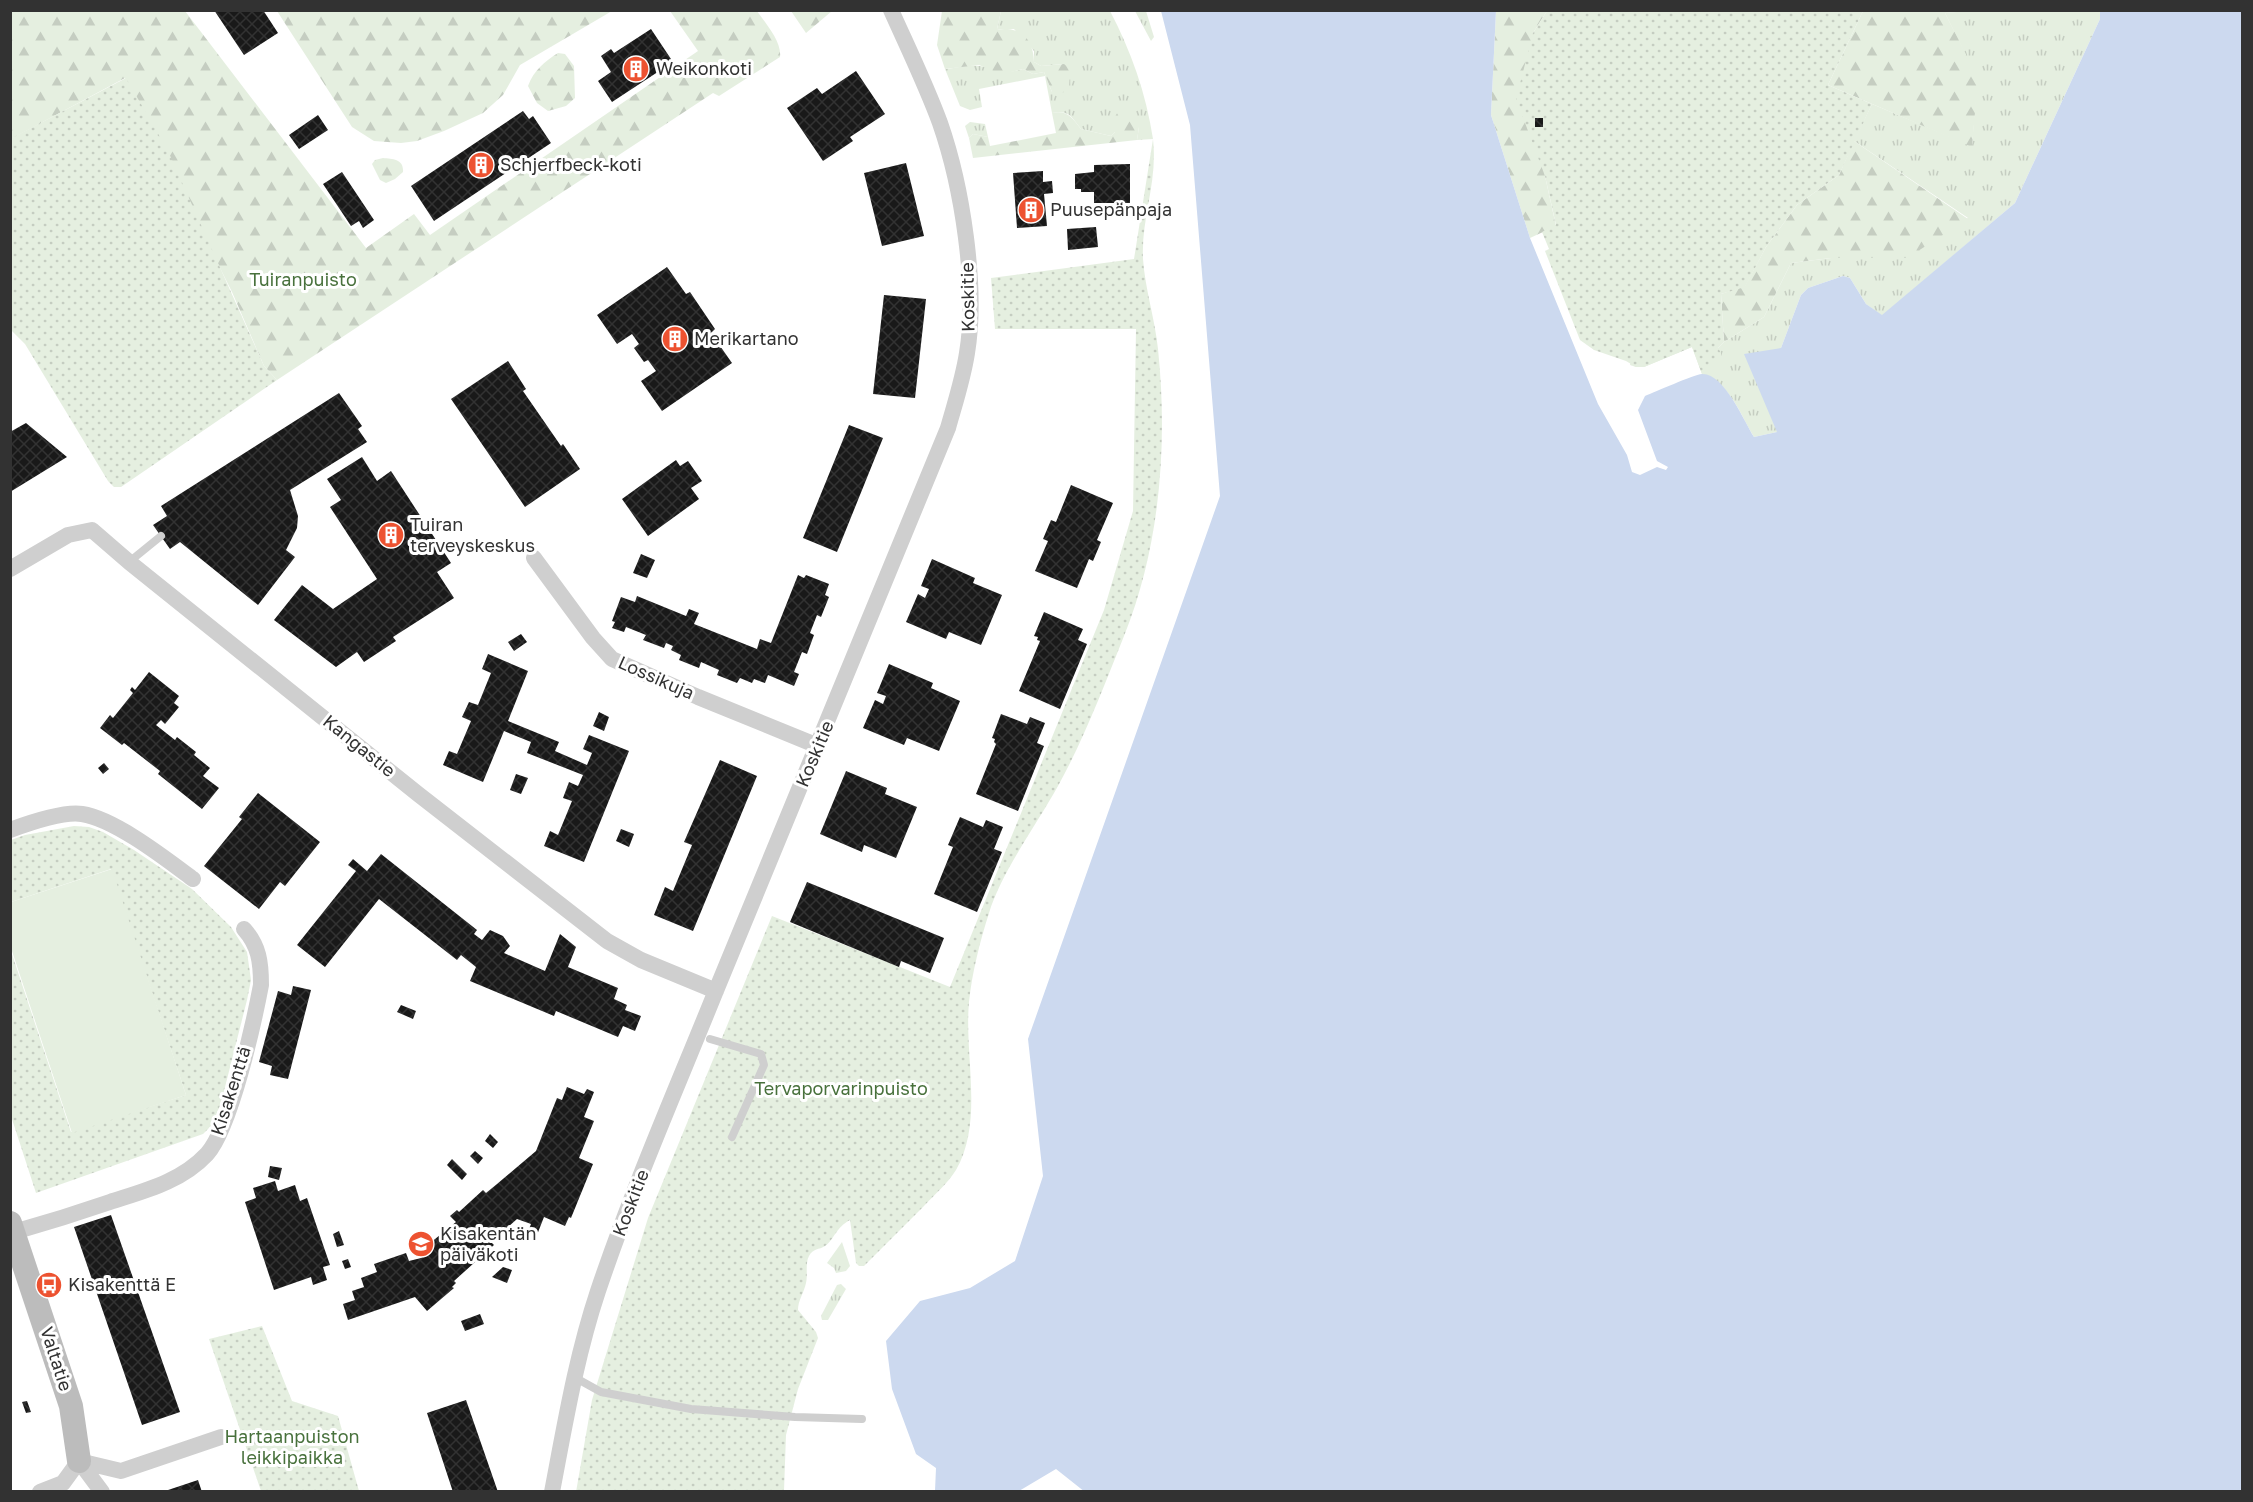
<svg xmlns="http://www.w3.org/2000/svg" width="2253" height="1502" font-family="'Golos Text',sans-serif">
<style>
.grass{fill:url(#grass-tufts)}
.forest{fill:url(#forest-firs)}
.park{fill:url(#park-dots)}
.pitch{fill:#e5efe0}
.water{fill:#ccd9ef}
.building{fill:url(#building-cross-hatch)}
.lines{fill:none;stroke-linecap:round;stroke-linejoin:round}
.lane{stroke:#cfcfcf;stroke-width:8}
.street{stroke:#cfcfcf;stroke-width:16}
.secondary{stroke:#bcbcbc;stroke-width:24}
.labels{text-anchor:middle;stroke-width:6;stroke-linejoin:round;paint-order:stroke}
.poi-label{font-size:18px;fill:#323232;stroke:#fff;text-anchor:start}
.park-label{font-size:18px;fill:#48713c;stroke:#fff}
.street-label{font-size:18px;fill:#323232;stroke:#fff}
</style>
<defs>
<pattern id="grass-tufts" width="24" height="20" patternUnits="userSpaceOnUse" patternTransform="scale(1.5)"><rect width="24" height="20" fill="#e5efe0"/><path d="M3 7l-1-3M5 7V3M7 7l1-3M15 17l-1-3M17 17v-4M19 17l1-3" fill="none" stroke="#c5cdc1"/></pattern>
<pattern id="forest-firs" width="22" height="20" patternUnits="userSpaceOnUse" patternTransform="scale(1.5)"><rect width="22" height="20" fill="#e5efe0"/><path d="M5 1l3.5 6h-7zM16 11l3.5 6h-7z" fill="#c5cdc1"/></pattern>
<pattern id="park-dots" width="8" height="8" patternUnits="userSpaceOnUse" patternTransform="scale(1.5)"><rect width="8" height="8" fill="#e5efe0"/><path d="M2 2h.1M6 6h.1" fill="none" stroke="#c5cdc1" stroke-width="1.8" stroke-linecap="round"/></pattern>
<pattern id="building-cross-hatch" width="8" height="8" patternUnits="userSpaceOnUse" patternTransform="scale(1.5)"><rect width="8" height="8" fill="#191919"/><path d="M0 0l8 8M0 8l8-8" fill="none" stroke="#323232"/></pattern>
</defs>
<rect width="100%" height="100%" fill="#fff"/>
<path class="grass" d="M1979,10L2100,11V19L2015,203L1882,316L1866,304L1850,278L1843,276L1808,288L1801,295L1781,348L1777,432L1754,437C1740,414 1730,383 1702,374L1692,347L1644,367H1636L1630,365L1640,318L1718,348L1724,342L1764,317L1791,263L1831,258L1968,218L1854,141L1872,104L1972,146L1977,78L1945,13Z
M1001,11H1110C1131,51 1146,93 1153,139L1137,140L1139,127L1115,132L1111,136L1081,129C1071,117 1070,110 1052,113L1045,76L979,89L982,107L970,110L960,106L945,69C956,68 970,64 980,66C1000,69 1000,75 1023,69L1033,74L1044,72L1052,92L1064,64L1041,66L1034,62V51L1014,29H997Z
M1135,11H1146L1154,37L1151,41Z
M970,122L985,124L988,137L973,134L969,138L965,126Z
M842,1242L850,1266L846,1271L836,1273L834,1268L827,1263Z
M841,1284L846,1289L828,1320H822L821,1316L837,1285Z"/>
<path class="forest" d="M11,11H185L366,248L414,214L430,235L698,51L670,11H757C765,23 782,41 780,57L719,96L713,93L277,380L264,366L232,292L125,78L11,139Z
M277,11H612L520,65L503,95L483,113L444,131L417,141L401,143L374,141L352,127Z
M791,11H832L806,33Z
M942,11H1001L997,29C1003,30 1008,28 1013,30C1028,33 1034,49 1034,62L1041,66L1064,64L1070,69L1069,89L1062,93L1052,92L1044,72L1033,74L1023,69L1011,72H996L979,65L945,69L937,45Z
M1496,11H1547L1533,33L1545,176L1556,226L1530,238L1491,115Z
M1863,11H1979L1945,13L1978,78L1972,147L1828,85Z
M558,53L565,54L574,66L575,98L566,106L548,111L537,103L528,86C534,70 544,62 558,53Z
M1128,108L1136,115L1139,127L1137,140L973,158L969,138L973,134L988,137L990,146L1056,133L1052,113C1068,110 1072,118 1081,129L1111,136L1115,132C1115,118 1112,112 1128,108Z
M1854,141L1968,219L1907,258H1831L1791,263L1764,317L1724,342L1721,294L1745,286L1766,247L1797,205L1839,175Z
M383,158C393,159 404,159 403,172L395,179L386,183L380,180L372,164L375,160Z"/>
<path class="park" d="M1547,11H1863L1828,85L1872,104L1839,175L1797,205L1766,247L1745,287L1721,294L1724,342L1718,348L1721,353V358L1714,363H1710L1702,374L1692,347L1644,367H1636L1626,361L1594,350L1580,340L1545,251L1549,249L1542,232L1556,225L1545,176L1516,99L1533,33Z
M126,78L168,151L264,366L277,380L121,487H114L108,481L25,344L11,330L10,139Z
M1153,139C1158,182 1141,218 1143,259C1145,289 1155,319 1158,349C1168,444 1160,547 1124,636C1104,686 1084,739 1058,786C1037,824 1001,873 989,913C980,941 972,973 969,1002C964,1056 984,1121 956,1170C948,1183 935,1194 924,1206C904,1226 884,1246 864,1266H859L856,1263L850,1220C835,1228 835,1239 825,1246C819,1250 813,1248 809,1256C805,1263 808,1275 806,1283C804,1293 798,1300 798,1310L816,1332L818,1338L798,1389L786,1435L784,1491L576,1492L592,1400L648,1218L772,916L950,987L1104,610L1133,511L1136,329H995L991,278L1134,259Z
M74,826L89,827L103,832L134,850L192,889L231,927L247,952L251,980L247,1000L221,1103L212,1125L203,1134L36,1193L11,1116L10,948L71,1132L186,1095L111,869L11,902V840L25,835Z
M262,1326L292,1401L338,1416L359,1491H261L209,1339Z"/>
<path class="pitch" d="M112,869L186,1095L72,1133L11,948V902Z"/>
<path class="water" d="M1161,11H1496L1491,115L1530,238L1598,404L1627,455L1632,472L1640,475L1657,467L1666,470L1668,467L1657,461L1638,410L1645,396C1655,392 1693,375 1702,374C1724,373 1744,421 1754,437L1777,432L1744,354L1781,348L1801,295L1808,288L1843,276L1850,278L1866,304L1882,315L2015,203L2100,19V11H2242V1491L1085,1492L1056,1469L1019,1491H935L936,1468L916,1454L892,1389L886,1341L920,1301L970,1288L1015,1261L1043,1176L1028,1039L1220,496L1190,125Z"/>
<path class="building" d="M214,10H263L278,33L244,55Z
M651,29L673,62L612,102L598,81L611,72L601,56L611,49L614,53Z
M856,71L885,114L850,137L853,141L823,161L787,108L817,88L822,94Z
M523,111L529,119L533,116L551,143L434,221L411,186Z
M318,115L328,130L299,149L289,135Z
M1535,118H1543V127H1535Z
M906,163L924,236L882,246L864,173Z
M1130,164V203H1094V192H1081V189H1075V174L1094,172V165Z
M1043,171V182L1052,181L1053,193L1044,194L1047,226L1017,228L1013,173Z
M342,172L374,220L363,228L359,221L351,226L323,184Z
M1096,227L1098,247L1068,250L1067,229Z
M667,267L686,294L690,292L715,329L711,333L732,363L662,411L641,381L656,371L648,360L644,362L634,348L639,344L632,334L617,344L597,315Z
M884,295L926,299L915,398L873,394Z
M508,361L526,389L523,391L561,446L563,444L580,469L525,507L451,399Z
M339,393L362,426L358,429L367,442L290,490L298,516L297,528L286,550L295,557L258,605L180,542L170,549L153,525L167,516L161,506Z
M26,423L67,457L10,492V432Z
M849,425L883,438L837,552L803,538Z
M362,457L377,481L391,471L451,563L437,572L454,598L393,637L396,641L364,662L357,652L336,667L274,620L302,585L333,609L377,579L330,507L341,500L327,479Z
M676,460L680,466L688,461L702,481L691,488L699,499L648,536L622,499Z
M1071,485L1113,503L1097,540L1101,542L1093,561L1089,559L1077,588L1035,571L1048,541L1043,539L1051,520L1056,522Z
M641,554L655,560L647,578L633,573Z
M932,559L975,578L973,583L1002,595L981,645L949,632L946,639L906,622L918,594L925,598L929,589L921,586Z
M798,575L804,578L806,575L829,584L825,595L829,597L821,617L817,615L810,633L814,635L807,654L802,652L794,672L799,674L794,686L768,675L765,683L754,679L752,683L740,678L737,683L717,675L719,670L701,662L699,668L679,660L681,655L671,650L673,646L666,643L664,648L643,640L646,635L626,627L624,632L612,628L615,622L612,621L621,597L635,602L637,596L686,616L689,609L699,613L694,624L757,649L760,639L771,643Z
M1044,612L1083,629L1078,640L1087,644L1060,709L1019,691L1040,641L1037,640L1038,637L1034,636Z
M521,634L527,642L514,651L508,642Z
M488,654L528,671L508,721L559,742L555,751L587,765L592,753L583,749L589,735L629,751L584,862L544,846L550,831L558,835L572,801L563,798L569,782L578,786L583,775L527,753L531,742L504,731L483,782L443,765L449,751L457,754L471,721L462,717L469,702L478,705L491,673L482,669Z
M889,664L933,683L931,688L960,701L939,751L907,738L904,745L863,728L875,700L883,704L886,696L877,693Z
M149,672L179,696L174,703L179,707L165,724L161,720L156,725L175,740L177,737L196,752L194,755L210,768L203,776L219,788L202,809L158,774L160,771L124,743L122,745L100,728L110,715L113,718L133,693L130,690L132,687L135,690Z
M599,712L609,717L604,731L593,726Z
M1001,714L1027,724L1030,717L1045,723L1037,743L1044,746L1018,811L976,794L996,744L994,742L995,739L992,738Z
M720,760L757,776L693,931L654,915L665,887L673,891L692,845L684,842Z
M104,763L109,769L103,774L98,768Z
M846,771L887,788L885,794L917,807L896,858L864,845L862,852L820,834Z
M516,774L528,778L521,794L510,790Z
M258,793L320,842L285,886L280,882L259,909L204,866L242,819L239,817Z
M960,817L983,827L986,820L1003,827L994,849L1002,852L977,912L934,894L953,847L948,845Z
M621,829L634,834L629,847L616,841Z
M381,854L477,930L474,934L482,940L490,930L503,936L510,946L504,953L545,971L560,934L576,947L568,967L618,988L614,999L627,1005L625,1010L641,1016L635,1031L623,1026L618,1037L556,1011L554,1016L470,981L476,967L461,955L457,960L379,899L325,967L297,945L356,871L348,865L353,859L367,871Z
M807,882L944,938L930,973L901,961L899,967L790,922Z
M293,986L311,990L288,1079L270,1075L272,1066L259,1062L278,991L291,995Z
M401,1005L416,1011L413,1019L397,1012Z
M567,1087L584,1094L587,1089L594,1092L584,1117L594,1121L579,1158L593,1164L571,1218L569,1217L565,1226L544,1217L535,1240L526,1236L531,1224L517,1219L491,1242L494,1245L454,1281L456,1283L452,1287L454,1288L427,1311L415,1297L348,1320L343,1304L355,1300L352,1291L364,1287L361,1278L377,1272L374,1264L406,1253L409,1261L421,1258L423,1256L419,1252L456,1222L450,1216L457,1210L459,1212L483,1190L486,1193L497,1184L536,1151L557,1098L562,1100Z
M490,1134L498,1142L493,1148L485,1141Z
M475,1151L483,1158L478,1164L470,1156Z
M452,1159L467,1174L462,1180L447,1165Z
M270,1166L282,1168L279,1180L268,1177Z
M275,1181L278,1191L295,1185L300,1201L307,1198L330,1265L323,1267L327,1280L313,1285L311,1277L274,1290L245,1202L256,1198L253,1188Z
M111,1215L180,1412L142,1425L74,1227Z
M339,1231L344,1245L337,1247L333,1234Z
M348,1259L351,1267L345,1269L342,1261Z
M503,1267L512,1270L507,1283L492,1277Z
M480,1314L484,1324L465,1331L461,1321Z
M466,1400L498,1492H453L427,1413Z
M27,1401L31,1412L26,1413L22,1402Z
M198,1480L202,1492H165V1491Z"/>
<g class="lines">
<path class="lane" d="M129,562L161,536
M710,1039L761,1054L764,1065L732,1137
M574,1377L601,1392L691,1409L795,1417L862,1419"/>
<path class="street" d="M534,558L593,638L612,659L698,697L818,746
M10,569L68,535L92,530L129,562L418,794L607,941L641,960L716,991
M10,830C29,823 63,811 82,814C115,819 166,859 193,879
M14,1232C46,1223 78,1213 110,1202C144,1191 181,1182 207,1154C231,1127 254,1022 261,985C261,962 259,946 244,929
M79,1461L121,1471L221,1437
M79,1461L102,1492
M40,1492L63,1483L79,1461
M552,1492C565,1424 576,1357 598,1291C632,1190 675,1092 715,993C792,805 871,617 948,428C955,403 963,379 967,353C978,287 962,186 940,123C926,85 908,48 891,10"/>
<path class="secondary" d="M10,1223L71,1406L79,1461"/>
</g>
<defs>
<symbol id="building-disc" viewBox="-11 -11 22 22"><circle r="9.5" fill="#ed5230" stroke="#fff"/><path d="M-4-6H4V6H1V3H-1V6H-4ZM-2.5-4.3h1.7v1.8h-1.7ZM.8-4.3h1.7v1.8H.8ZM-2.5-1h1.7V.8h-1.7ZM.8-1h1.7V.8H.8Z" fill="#fff"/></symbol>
<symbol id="school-disc" viewBox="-11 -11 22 22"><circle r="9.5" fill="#ed5230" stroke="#fff"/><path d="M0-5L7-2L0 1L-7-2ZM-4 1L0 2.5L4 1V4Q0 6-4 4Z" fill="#fff"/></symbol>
<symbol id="bus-disc" viewBox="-11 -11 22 22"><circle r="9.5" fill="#ed5230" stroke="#fff"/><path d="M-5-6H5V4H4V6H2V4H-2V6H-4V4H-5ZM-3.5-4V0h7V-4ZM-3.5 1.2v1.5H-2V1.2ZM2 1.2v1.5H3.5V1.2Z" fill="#fff"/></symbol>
</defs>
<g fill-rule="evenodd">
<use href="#building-disc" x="621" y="54" width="30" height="30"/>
<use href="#building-disc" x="466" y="150" width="30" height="30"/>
<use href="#building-disc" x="1016" y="195" width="30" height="30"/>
<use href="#building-disc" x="660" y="324" width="30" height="30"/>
<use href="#building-disc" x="376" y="520" width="30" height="30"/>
<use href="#school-disc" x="406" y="1229" width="30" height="30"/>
<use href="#bus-disc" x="34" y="1270" width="30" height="30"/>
</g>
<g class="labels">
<g class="poi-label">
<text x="656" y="75">Weikonkoti</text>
<text x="500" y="171">Schjerfbeck-koti</text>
<text x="1050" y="216">Puusepänpaja</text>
<text x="694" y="345">Merikartano</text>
<text x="410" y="531">Tuiran<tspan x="410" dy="21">terveyskeskus</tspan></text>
<text x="440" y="1240">Kisakentän<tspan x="440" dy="21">päiväkoti</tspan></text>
<text x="68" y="1291">Kisakenttä E</text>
</g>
<g class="park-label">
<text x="303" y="286">Tuiranpuisto</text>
<text x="841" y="1095">Tervaporvarinpuisto</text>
<text x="292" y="1443">Hartaanpuiston<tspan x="292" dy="21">leikkipaikka</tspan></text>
</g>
<g class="street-label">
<text transform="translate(968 297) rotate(-91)" y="6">Koskitie</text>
<text transform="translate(656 678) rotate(24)" y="6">Lossikuja</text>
<text transform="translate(359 746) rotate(39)" y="6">Kangastie</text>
<text transform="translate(815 754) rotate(-67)" y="6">Koskitie</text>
<text transform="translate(231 1091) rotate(-72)" y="6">Kisakenttä</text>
<text transform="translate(631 1203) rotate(-69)" y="6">Koskitie</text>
<text transform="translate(56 1359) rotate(72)" y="6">Valtatie</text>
</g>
</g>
<rect width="2253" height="1502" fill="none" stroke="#323232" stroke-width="24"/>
</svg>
